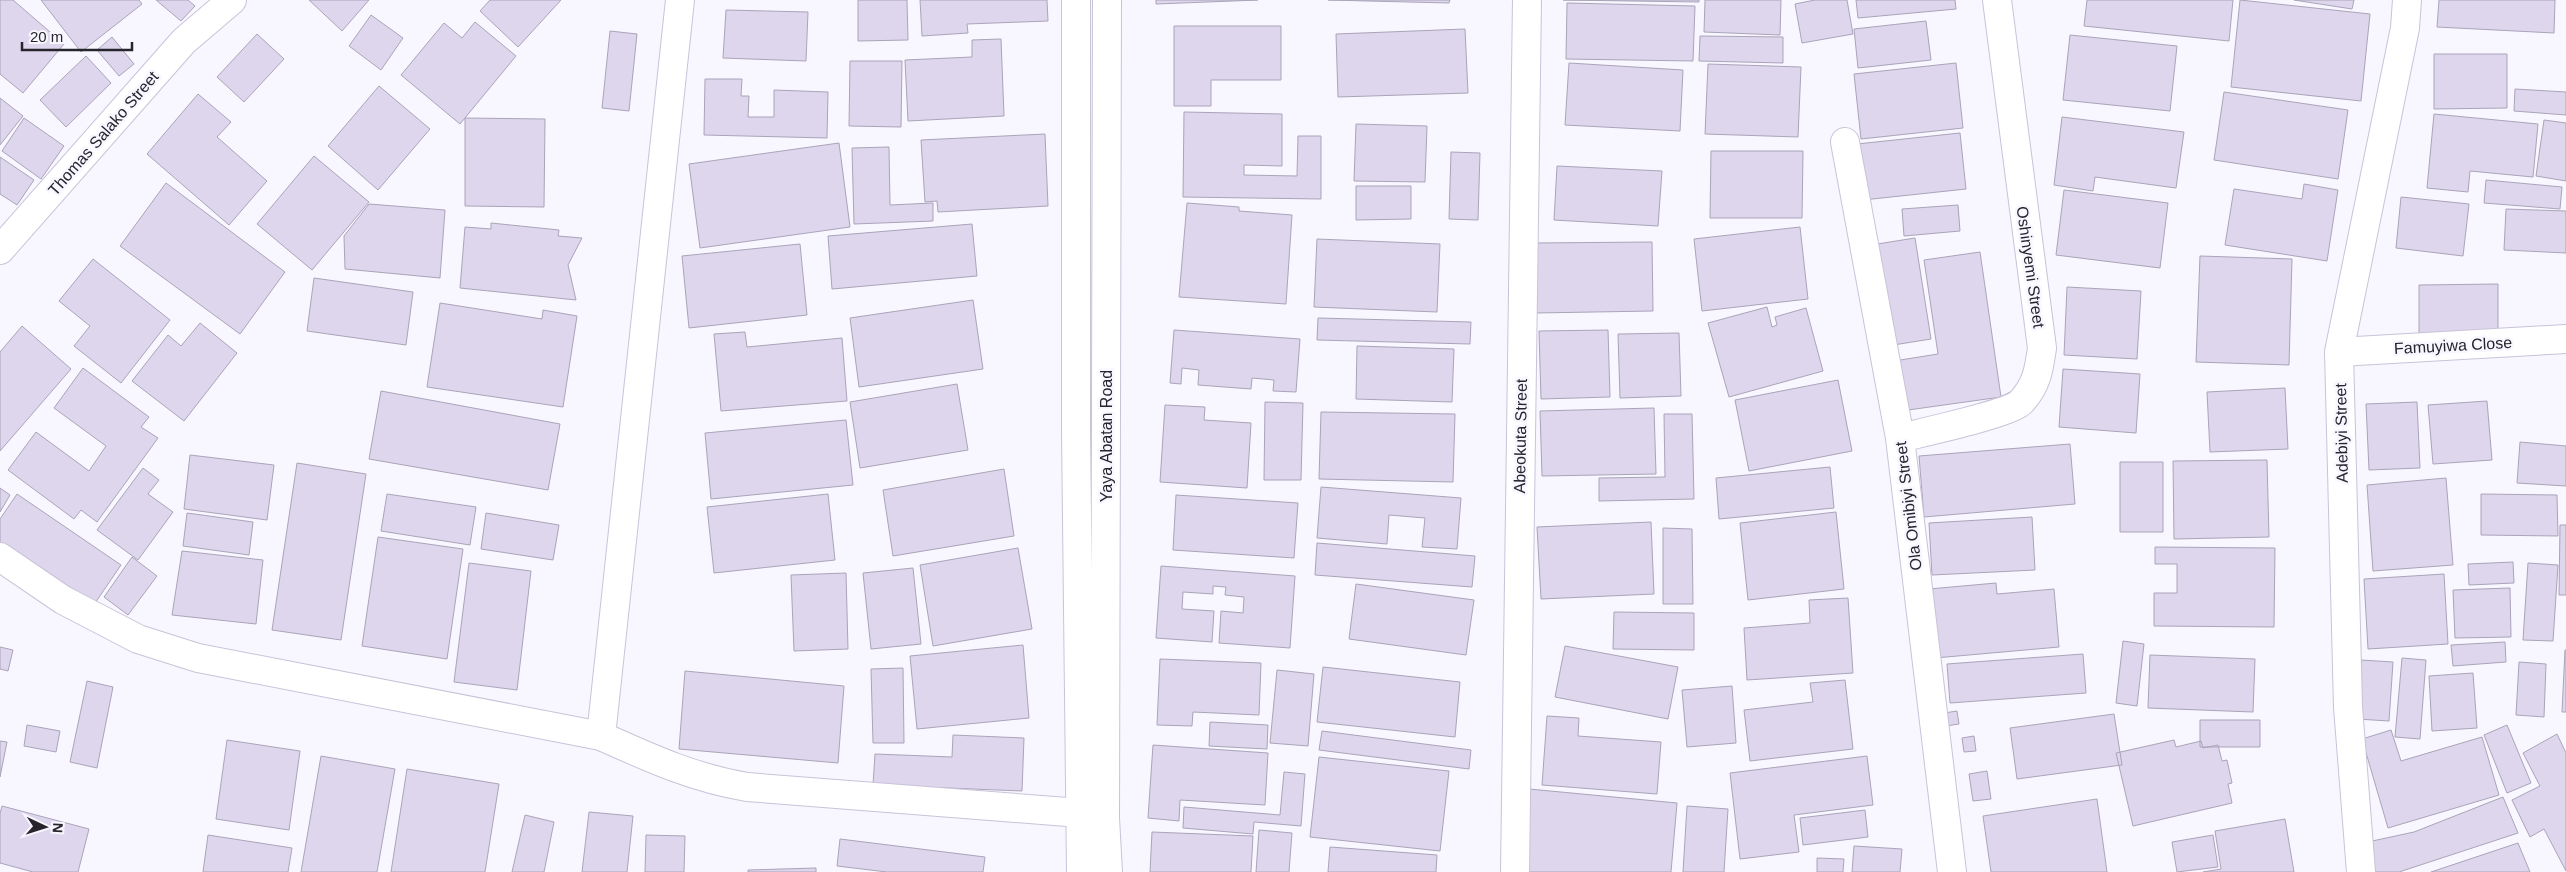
<svg xmlns="http://www.w3.org/2000/svg" width="2566" height="872" font-family="Arial,sans-serif">
<style>
.building{fill:#ddd6ec;stroke:#aaa4b9}
.lines{fill:none;stroke-linecap:round;stroke-linejoin:round}
.minor-casing{stroke:#c9c3d9;stroke-width:30}
.tertiary-casing{stroke:#c9c3d9;stroke-width:30}
.secondary-casing{stroke:#c9c3d9;stroke-width:30}
.minor{stroke:#fff;stroke-width:28}
.tertiary{stroke:#fff;stroke-width:28}
.secondary{stroke:#fff;stroke-width:28}
.labels{text-anchor:middle;stroke-width:5;stroke-linejoin:round;paint-order:stroke}
.street-label{font-size:16px;fill:#27242c;stroke:#f8f6ff}
</style>
<rect width="100%" height="100%" fill="#f8f6ff"/>
<path class="building" d="M0,0H13L64,44L23,93L0,74Z
M41,0H139L142,4L81,52Z
M156,0H188L195,6L181,21Z
M309,0H369L342,31Z
M490,0H561L518,47L480,11Z
M858,0H907L908,40L858,41Z
M920,0H1047L1048,21L967,24L968,33L922,36Z
M1156,0H1258L1156,4Z
M1328,0H1450L1449,3Z
M1563,0H1699V2Z
M1705,0H1781L1780,35L1704,32Z
M1815,0H1847L1853,34L1802,43L1795,4Z
M1856,0H1955L1956,9L1858,18Z
M2087,0H2233L2229,41L2084,26Z
M2240,0L2370,14L2361,101L2231,87Z
M2294,0H2354L2352,9Z
M2439,0H2555L2554,33L2437,27Z
M1567,3L1695,6L1693,61L1566,59Z
M726,10L808,12L806,61L723,58Z
M371,15L403,38L381,70L349,46Z
M1926,21L1931,60L1858,68L1854,29Z
M475,22L516,56L460,124L401,75L444,23L462,38Z
M1174,26H1281V80H1211V106H1174Z
M1465,29L1468,93L1338,97L1336,34Z
M610,31L637,34L629,111L602,108Z
M257,34L284,59L244,102L217,77Z
M2070,35L2177,46L2170,111L2063,100Z
M1700,36L1783,37V63L1699,61Z
M112,37L134,64L119,76L97,50Z
M1001,39L1004,116L908,121L905,60L972,57V40Z
M2434,54H2507V108L2434,109Z
M86,56L111,83L66,127L40,100Z
M850,61H902L901,127L849,126Z
M1569,63L1683,70L1680,131L1565,125Z
M1956,63L1963,128L1861,139L1854,74Z
M1708,64L1801,67L1798,137L1705,134Z
M705,79H742L741,96H749L748,117H774V90L828,92L827,138L704,135Z
M379,86L430,129L378,190L328,146Z
M2515,89L2566,92V115L2514,111Z
M2224,92L2348,110L2338,179L2214,160Z
M198,94L231,122L217,137L267,181L229,225L147,154Z
M0,98L23,116L0,145Z
M1184,112L1282,114V166L1244,165V175L1297,176L1298,136H1321V199L1183,197Z
M2434,114L2538,124L2533,177L2470,171L2468,192L2427,188Z
M2062,117L2184,132L2176,188L2095,177L2093,191L2054,185Z
M24,118L64,146L41,179L2,151Z
M465,118L545,119L544,207L465,206Z
M2544,120L2566,123V181L2536,176Z
M1356,124L1427,126L1425,182L1354,181Z
M1960,133L1966,189L1863,200L1857,144Z
M1045,134L1048,206L938,212L937,201L925,202L921,140Z
M839,143L850,227L700,248L689,164Z
M889,147L890,205L933,203V221L854,224L852,148Z
M1711,151H1803L1802,218H1710Z
M1451,152L1480,153L1478,220L1449,219Z
M314,156L369,202L312,270L257,224Z
M0,157L34,180L17,205L0,194Z
M1557,166L1662,171L1658,226L1554,220Z
M2486,180L2562,187L2560,209L2484,203Z
M166,183L285,272L240,334L120,246Z
M2304,184L2338,190L2327,261L2225,245L2234,189L2302,199Z
M1356,186H1411V219L1356,220Z
M2064,190L2168,203L2160,268L2056,255Z
M2401,197L2469,204L2463,256L2396,248Z
M1187,203L1239,207V211L1292,215L1286,304L1179,297Z
M369,204L445,210L440,278L345,269L344,236Z
M1958,205L1960,231L1904,236L1902,209Z
M2506,209L2566,211V253L2504,250Z
M491,223L559,230L558,236L582,238L568,265L576,300L460,288L465,227L491,229Z
M972,224L977,276L832,289L828,236Z
M1800,227L1808,299L1702,311L1694,239Z
M1915,238L1931,339L1887,346L1871,245Z
M1317,239L1440,244L1437,312L1314,307Z
M1652,242L1653,311L1535,313L1534,243Z
M800,244L807,315L689,328L682,256Z
M1980,252L2001,397L1901,411L1894,361L1938,354L1924,260Z
M2200,256L2292,259L2289,365L2196,362Z
M93,259L170,320L121,383L74,346L90,326L59,301Z
M314,278L413,292L406,345L307,331Z
M2498,284V336L2419,337V285Z
M2067,287L2141,291L2137,359L2064,355Z
M973,300L983,369L859,387L850,318Z
M440,303L542,319L543,310L577,316L563,407L427,387Z
M1767,307L1772,327L1777,325L1775,317L1806,308L1823,371L1729,397L1708,323Z
M1318,318L1471,322L1470,344L1317,340Z
M200,323L237,353L184,421L132,381L168,335L181,346Z
M22,326L71,369L0,451V352Z
M1174,330L1300,339L1296,392L1273,391L1274,380L1252,378L1251,389L1198,385L1199,370L1182,368L1181,384L1170,383Z
M1608,330L1610,397L1541,399L1539,331Z
M745,332L747,347L842,338L847,401L721,411L714,334Z
M1679,333L1681,396L1620,398L1618,334Z
M1357,346L1454,349L1452,402L1356,399Z
M83,368L149,417L141,427L158,438L97,522L81,510L74,519L8,470L36,432L89,471L106,446L54,408Z
M2063,369L2140,374L2136,433L2059,427Z
M1838,380L1852,451L1749,471L1735,400Z
M957,384L968,450L860,468L850,402Z
M2285,388L2288,449L2210,452L2207,392Z
M381,391L560,424L548,490L369,459Z
M2487,401L2492,460L2433,464L2428,405Z
M1265,402L1303,403L1301,480H1264Z
M2417,402L2420,468L2369,470L2366,404Z
M1165,405L1205,407L1204,420L1251,423L1247,488L1160,482Z
M1654,408L1656,474L1542,476L1540,411Z
M1321,412L1455,414L1453,482L1319,479Z
M1664,414H1692L1694,499L1599,501V478L1665,477Z
M846,420L853,485L711,499L705,433Z
M2520,442L2566,446V486L2517,483Z
M2070,444L2075,504L1924,517L1919,456Z
M190,455L274,465L267,520L184,509Z
M2267,460L2269,537L2174,539L2173,461Z
M2120,462H2163V532H2120Z
M297,463L366,474L341,640L272,630Z
M1830,467L1834,508L1719,519L1716,478Z
M143,468L159,480L148,494L173,512L138,560L97,530Z
M1004,469L1014,536L893,556L883,490Z
M2446,478L2453,565L2373,571L2367,485Z
M1321,487L1461,498L1457,549L1422,547L1425,518L1389,515L1387,544L1317,538Z
M0,488L10,495L0,512Z
M17,494L121,565L91,609L0,546V519Z
M387,494L476,507L470,545L381,531Z
M828,494L835,560L714,573L707,507Z
M2481,494L2557,495L2558,536L2481,535Z
M1176,495L1298,503L1294,558L1173,550Z
M1836,512L1844,589L1748,600L1740,523Z
M187,513L253,522L249,555L183,546Z
M486,513L559,525L553,560L481,549Z
M2032,517L2035,570L1932,575L1929,523Z
M1651,522L1654,594L1541,599L1537,527Z
M2560,525H2566V595H2559Z
M1663,528L1692,529L1693,604H1663Z
M378,537L463,549L447,659L362,646Z
M1317,543L1475,556L1472,587L1315,575Z
M2155,547L2275,548L2274,627L2154,626V593H2177V564H2155Z
M1018,548L1032,629L933,646L920,565Z
M182,551L263,560L256,624L172,615Z
M132,557L157,576L128,615L104,597Z
M2513,562L2514,583L2469,585L2468,564Z
M469,563L531,571L517,690L454,682Z
M2528,563L2558,565L2553,641L2523,640Z
M1161,566L1295,576L1290,648L1219,643L1221,611L1243,613L1244,597L1225,595L1226,587L1213,586V594L1183,592L1182,609L1214,611L1212,642L1156,638Z
M913,568L921,644L871,649L863,573Z
M846,573L848,649L794,651L791,575Z
M2444,574L2448,644L2368,649L2364,579Z
M1996,583L1997,594L2054,589L2059,647L1935,658L1929,589Z
M1356,584L1474,600L1466,655L1349,639Z
M2510,588L2511,637L2455,638L2453,590Z
M1848,598L1853,673L1747,680L1744,628L1810,623L1809,600Z
M1614,612L1694,613V650L1613,649Z
M2123,641L2144,644L2137,706L2116,703Z
M2505,642L2506,662L2453,666L2451,645Z
M1023,645L1029,718L917,729L910,656Z
M1565,646L1678,667L1668,719L1555,697Z
M0,647L13,650L8,671L0,669Z
M2565,650H2566V712H2562Z
M2083,654L2086,693L1950,703L1947,664Z
M2150,655L2255,659L2253,712L2148,708Z
M2402,658L2426,660L2420,739L2395,737Z
M1160,659L1261,663L1259,715L1193,712L1192,726L1157,725Z
M2361,660L2393,662L2389,721L2357,719Z
M2519,662L2546,664L2544,717L2516,715Z
M1323,667L1460,682L1455,737L1317,722Z
M903,668L904,743H873L871,669Z
M1277,670L1314,674L1308,746L1270,743Z
M685,671L844,686L838,763L679,749Z
M2473,673L2477,728L2432,731L2429,676Z
M1845,680L1853,749L1750,761L1744,710L1813,702L1810,683Z
M87,681L113,687L97,768L70,762Z
M1732,686L1736,743L1687,747L1682,690Z
M1957,711L1959,724L1939,727L1938,714Z
M2114,714L2122,765L2017,779L2010,728Z
M1547,716L1579,718L1578,736L1661,742L1657,794L1542,785Z
M2200,720H2260V747H2200Z
M1210,722L1268,725L1267,749L1209,746Z
M27,725L60,731L56,752L24,746Z
M2507,725L2531,783L2507,793L2484,735Z
M2391,730L2401,761L2482,737L2499,795L2388,828L2362,739Z
M1322,731L1471,750L1469,769L1319,750Z
M2557,734L2566,753V871L2544,829L2530,837L2512,800L2540,786L2523,753Z
M953,735L1024,738L1022,791L873,785L875,754L952,757Z
M1974,736L1976,751L1964,752L1962,738Z
M227,740L300,751L289,830L216,819Z
M2174,740L2176,747L2201,741L2203,748L2218,745L2222,761L2227,760L2232,783L2228,784L2232,803L2133,826L2116,753Z
M0,741L7,742L0,777Z
M1153,745L1268,753L1265,805L1180,800L1179,821L1148,818Z
M321,756L395,769L377,872H301Z
M1867,756L1873,805L1794,815L1799,852L1740,859L1730,773Z
M1319,757L1449,771L1440,851L1310,837Z
M407,769L499,784L485,872H391Z
M1987,771L1991,799L1973,801L1969,774Z
M1284,772L1305,774L1301,826L1254,822L1253,834L1183,828L1184,807L1280,815Z
M1529,789L1677,803L1671,872H1522Z
M2503,797L2518,833L2399,872H2363V843L2414,832Z
M2097,799L2107,872H1991L1983,816Z
M2,806L89,829L78,872H33L0,863V814Z
M1687,806L1728,809L1724,872H1683Z
M1865,810L1868,837L1803,845L1800,818Z
M589,812L633,816L627,872H582Z
M525,815L554,822L544,872H512Z
M2285,819L2294,872H2203L2221,869L2215,831Z
M1259,830L1292,833L1289,872H1256Z
M1152,832L1253,836L1251,872H1150Z
M208,835L292,848L288,872H203Z
M646,835L685,836L684,872H645Z
M2213,835L2218,867L2177,872L2172,842Z
M840,839L985,857L983,872H887L837,866Z
M2518,843L2530,872H2431Z
M1854,846L1902,849L1900,872H1852Z
M1330,847L1437,855L1436,872H1328Z
M1817,858L1844,859L1843,872H1817Z
M816,868V872H748V870Z"/>
<g class="lines">
<defs>
<path id="minor" d="M1845,142L1900,438L1952,872
M2339,352L2566,339
M1900,438C1920,433 2013,413 2022,401C2037,384 2039,369 2042,348L1997,0
M0,557L63,600L138,639L198,658L601,736L680,0
M601,736C650,758 693,778 747,787L1080,813
M1515,872L1527,0
M2361,872L2348,707L2339,352L2405,28L2407,0"/>
<path id="tertiary" d="M0,250L184,41L232,0"/>
<path id="secondary" d="M1076,0V432L1081,872
M1107,0L1105,818L1108,872"/>
</defs>
<use href="#minor" class="minor-casing"/>
<use href="#tertiary" class="tertiary-casing"/>
<use href="#secondary" class="secondary-casing"/>
<use href="#minor" class="minor"/>
<use href="#tertiary" class="tertiary"/>
<use href="#secondary" class="secondary"/>
</g>
<g class="labels">
<g class="street-label">
<text transform="translate(103 133) rotate(-49)" y="6">Thomas Salako Street</text>
<text transform="translate(2031 267) rotate(82)" y="6">Oshinyemi Street</text>
<text transform="translate(2453 345) rotate(-3)" y="6">Famuyiwa Close</text>
<text transform="translate(2341 433) rotate(-91)" y="6">Adebiyi Street</text>
<text transform="translate(1106 436) rotate(-90)" y="6">Yaya Abatan Road</text>
<text transform="translate(1520 436) rotate(-89)" y="6">Abeokuta Street</text>
<text transform="translate(1908 506) rotate(-97)" y="6">Ola Omibiyi Street</text>
</g>
</g>
<g transform="translate(45 827) rotate(94)" stroke="#f8f6ff" stroke-width="4" paint-order="stroke">
<path d="M0-4L9 19L0 12L-9 19Z" fill="#27242c"/>
<text y="-8" font-size="14" font-weight="bold" text-anchor="middle" fill="#27242c">N</text>
</g>
<path d="M22 42v8h110v-8" fill="none" stroke="#27242c" stroke-width="2.5"/>
<text x="30" y="42" font-size="15" fill="#27242c" stroke="#f8f6ff" stroke-width="4" paint-order="stroke">20 m</text>
</svg>
